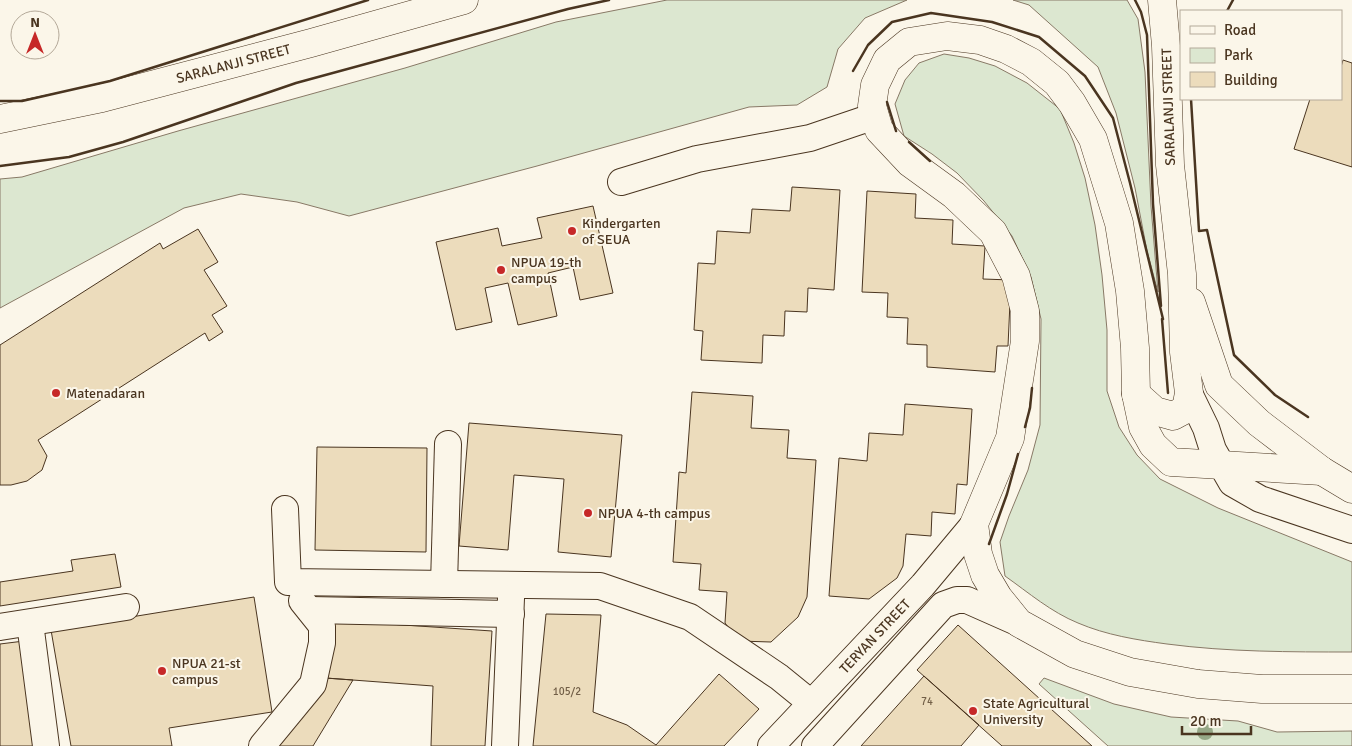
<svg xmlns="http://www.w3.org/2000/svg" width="1352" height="746" font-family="Signika,sans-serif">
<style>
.green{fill:#dce7d0;stroke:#887966}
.building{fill:#ecdcbc;stroke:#4a3520}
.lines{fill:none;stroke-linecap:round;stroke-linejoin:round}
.minor-casing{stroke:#4a3520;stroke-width:28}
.major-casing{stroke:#4a3520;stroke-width:29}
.minor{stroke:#fbf6e9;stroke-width:26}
.major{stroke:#fbf6e9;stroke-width:28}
.wall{stroke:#4a3520;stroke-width:2.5}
.tree{fill:#96a887}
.poi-dot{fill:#c62828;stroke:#fbf6e9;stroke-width:2}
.labels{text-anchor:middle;stroke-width:4;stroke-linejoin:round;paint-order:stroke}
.number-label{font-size:11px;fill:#725f47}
.street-label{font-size:14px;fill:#4a3520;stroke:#fbf6e9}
.poi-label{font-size:14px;fill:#4a3520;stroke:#fbf6e9;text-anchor:start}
</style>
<rect width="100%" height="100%" fill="#fbf6e9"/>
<path class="green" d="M667,0H907L865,18L838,49L827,87L797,105L749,107L537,166L349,216L297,202L241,194L184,208L0,308V179L22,177L178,131L405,68L556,22Z
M1013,0H1127L1138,19L1145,72L1151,206L1158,292L1147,251L1135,188L1116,113L1098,67L1029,5Z
M944,54L969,58L995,66L1027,83L1060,109L1074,143L1085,178L1095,225L1102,275L1107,330V391L1119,427L1137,455L1160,479L1218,508L1352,562V652C1290,652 1228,652 1167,644C1137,640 1106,635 1078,623C1051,612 1029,593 1005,576L1000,542L1009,516L1028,470L1040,425L1041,319L1031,277L1012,236L984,201L957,173L932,154L904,136L895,104L905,80L919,63Z
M1044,678L1114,704L1171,717L1238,721L1277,732L1352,731V746H1108L1039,684Z"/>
<path class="building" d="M1343,60L1352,63V167L1294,149L1310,99H1341V67Z
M792,187L840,190L834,290L808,288L807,312L785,311L784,336L763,335L762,363L701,360L703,331L694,330L698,263L715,264L717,231L750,233L752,209L790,211Z
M867,191L916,194L915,218L953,220L952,244L985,246L983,279L1011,280L1008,346H997L995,372L927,367V345L907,344L908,318L887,317L888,293L862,292Z
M593,206L613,293L580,300L573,267L548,273L557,316L518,325L508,283L485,288L492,322L456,330L436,242L498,228L502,246L542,238L537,218Z
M198,229L218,262L204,270L227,306L212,315L223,332L209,341L205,333L38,440L47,456L42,470L27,481L11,485H0V345L160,243L163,249Z
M692,392L753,396L751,428L789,430L787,458L816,460L807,597L798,617L771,642L739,641L725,623L727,592L699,590L701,564L673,562L679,472L686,473Z
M905,404L972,409L967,485L957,484L955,514L932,512L931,536L906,534L903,566L897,578L869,599L829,596L839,458L867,461L869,433L903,435Z
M469,423L622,435L611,557L558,552L564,479L514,475L508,550L459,546Z
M317,447L427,448L426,552L315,550Z
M115,554L121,587L0,606V582L73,571L71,560Z
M254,597L272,712L169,728L172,746H71L51,630Z
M546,614L601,615L593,712L627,725L656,745L719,674L759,709L724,746H533Z
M330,620L492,631L485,746H431L433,686L326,678Z
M958,625L1092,746H1002L917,670Z
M24,641L39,746H0V644Z
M924,676L979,725L961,746H861Z
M325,678L353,680L313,746H279Z"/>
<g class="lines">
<defs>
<g id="minor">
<path d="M621,182L697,159L810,138L875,116"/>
<path d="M1189,393L1206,428L1213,450L1232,483L1260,499L1352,530"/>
<path d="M285,509L288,582L600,586L690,617L779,677L811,703"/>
<path d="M444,584L448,444"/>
<path d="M310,610L511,614"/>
<path d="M30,623L46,746"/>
<path d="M0,627L126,607"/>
<path d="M262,746L313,684L322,643V626L302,601"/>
<path d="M505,746L511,598"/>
<path id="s1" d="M771,746L923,585L974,524"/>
<path d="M815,746L943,605L957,600H967L1019,623"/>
</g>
<g id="major">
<path id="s2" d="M0,119L102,98L311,43L464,0"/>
<path d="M1191,302L1219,385L1259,423L1322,471L1352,489"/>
<path d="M1136,394L1155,411L1173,416L1186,409L1189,393L1184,352L1182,274L1170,165L1166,46L1162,0"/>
<path d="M1322,471L1171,462L1153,445L1143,427L1136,394L1135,348L1130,291L1119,223L1093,139L1072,103L1057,83L1031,62L1006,49L980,40L947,36L909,42L887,60L875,85L872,106L879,130L910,163L954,195L993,232L1016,276L1025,311V341L1010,438L974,524L978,554L985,575L998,597L1019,623L1075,654L1130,672L1198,684L1262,689H1352"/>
</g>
</defs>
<use href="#minor" class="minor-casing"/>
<use href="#major" class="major-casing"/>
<use href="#minor" class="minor"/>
<use href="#major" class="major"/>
<path class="wall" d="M1135,0L1141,12L1147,35L1153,204L1161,306
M1227,11L1233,0
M853,71L868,45L892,22L931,13L992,22L1039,37L1085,76L1113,118L1130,183L1163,319
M1191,99L1199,231L1207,230L1234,355L1275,395L1308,417
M0,101H22L110,81L368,0
M887,102L896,131
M909,142L930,161
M0,166L69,157L123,142L296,83L568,9L609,0
M1162,319L1168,393
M1025,427L1030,408L1032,388
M989,544L1007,494L1018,454"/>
</g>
<circle class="tree" cx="1205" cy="732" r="8"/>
<g class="poi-dot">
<circle cx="572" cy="231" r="5"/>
<circle cx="501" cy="270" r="5"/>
<circle cx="56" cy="393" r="5"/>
<circle cx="588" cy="513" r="5"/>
<circle cx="162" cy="671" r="5"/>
<circle cx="973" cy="711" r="5"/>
</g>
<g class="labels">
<g class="number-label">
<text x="567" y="695">105/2</text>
<text x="927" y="705">74</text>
</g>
<g class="street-label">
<text dy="5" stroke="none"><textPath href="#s2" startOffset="240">SARALANJI STREET</textPath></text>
<text transform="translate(1168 107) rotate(-92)" y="5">SARALANJI STREET</text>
<text dy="5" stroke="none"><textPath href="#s1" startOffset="151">TERYAN STREET</textPath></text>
</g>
<g class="poi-label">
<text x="582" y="228">Kindergarten<tspan x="582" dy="16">of SEUA</tspan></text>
<text x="511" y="267">NPUA 19-th<tspan x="511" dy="16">campus</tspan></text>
<text x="66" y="398">Matenadaran</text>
<text x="598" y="518">NPUA 4-th campus</text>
<text x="172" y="668">NPUA 21-st<tspan x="172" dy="16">campus</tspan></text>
<text x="983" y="708">State Agricultural<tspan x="983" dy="16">University</tspan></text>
</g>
</g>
<rect x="1180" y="10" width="162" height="90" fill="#fbf6e9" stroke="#b4a999"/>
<rect x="1190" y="26" width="25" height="8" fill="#fbf6e9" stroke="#b4a999"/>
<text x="1224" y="35" font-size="15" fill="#4a3520">Road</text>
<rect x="1190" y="48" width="25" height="15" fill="#dce7d0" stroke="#b4a999"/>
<text x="1224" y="60" font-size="15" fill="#4a3520">Park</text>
<rect x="1190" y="72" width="25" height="15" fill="#ecdcbc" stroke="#b4a999"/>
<text x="1224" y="85" font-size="15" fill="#4a3520">Building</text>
<g transform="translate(35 35)"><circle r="24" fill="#fbf6e9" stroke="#b4a999"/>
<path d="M0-4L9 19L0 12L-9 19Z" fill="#c62828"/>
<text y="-8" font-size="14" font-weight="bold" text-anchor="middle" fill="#4a3520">N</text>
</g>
<path d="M1182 726v8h69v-8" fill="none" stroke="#4a3520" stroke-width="2.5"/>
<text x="1190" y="726" font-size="15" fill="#4a3520" stroke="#fbf6e9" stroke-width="4" paint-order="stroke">20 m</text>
</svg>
